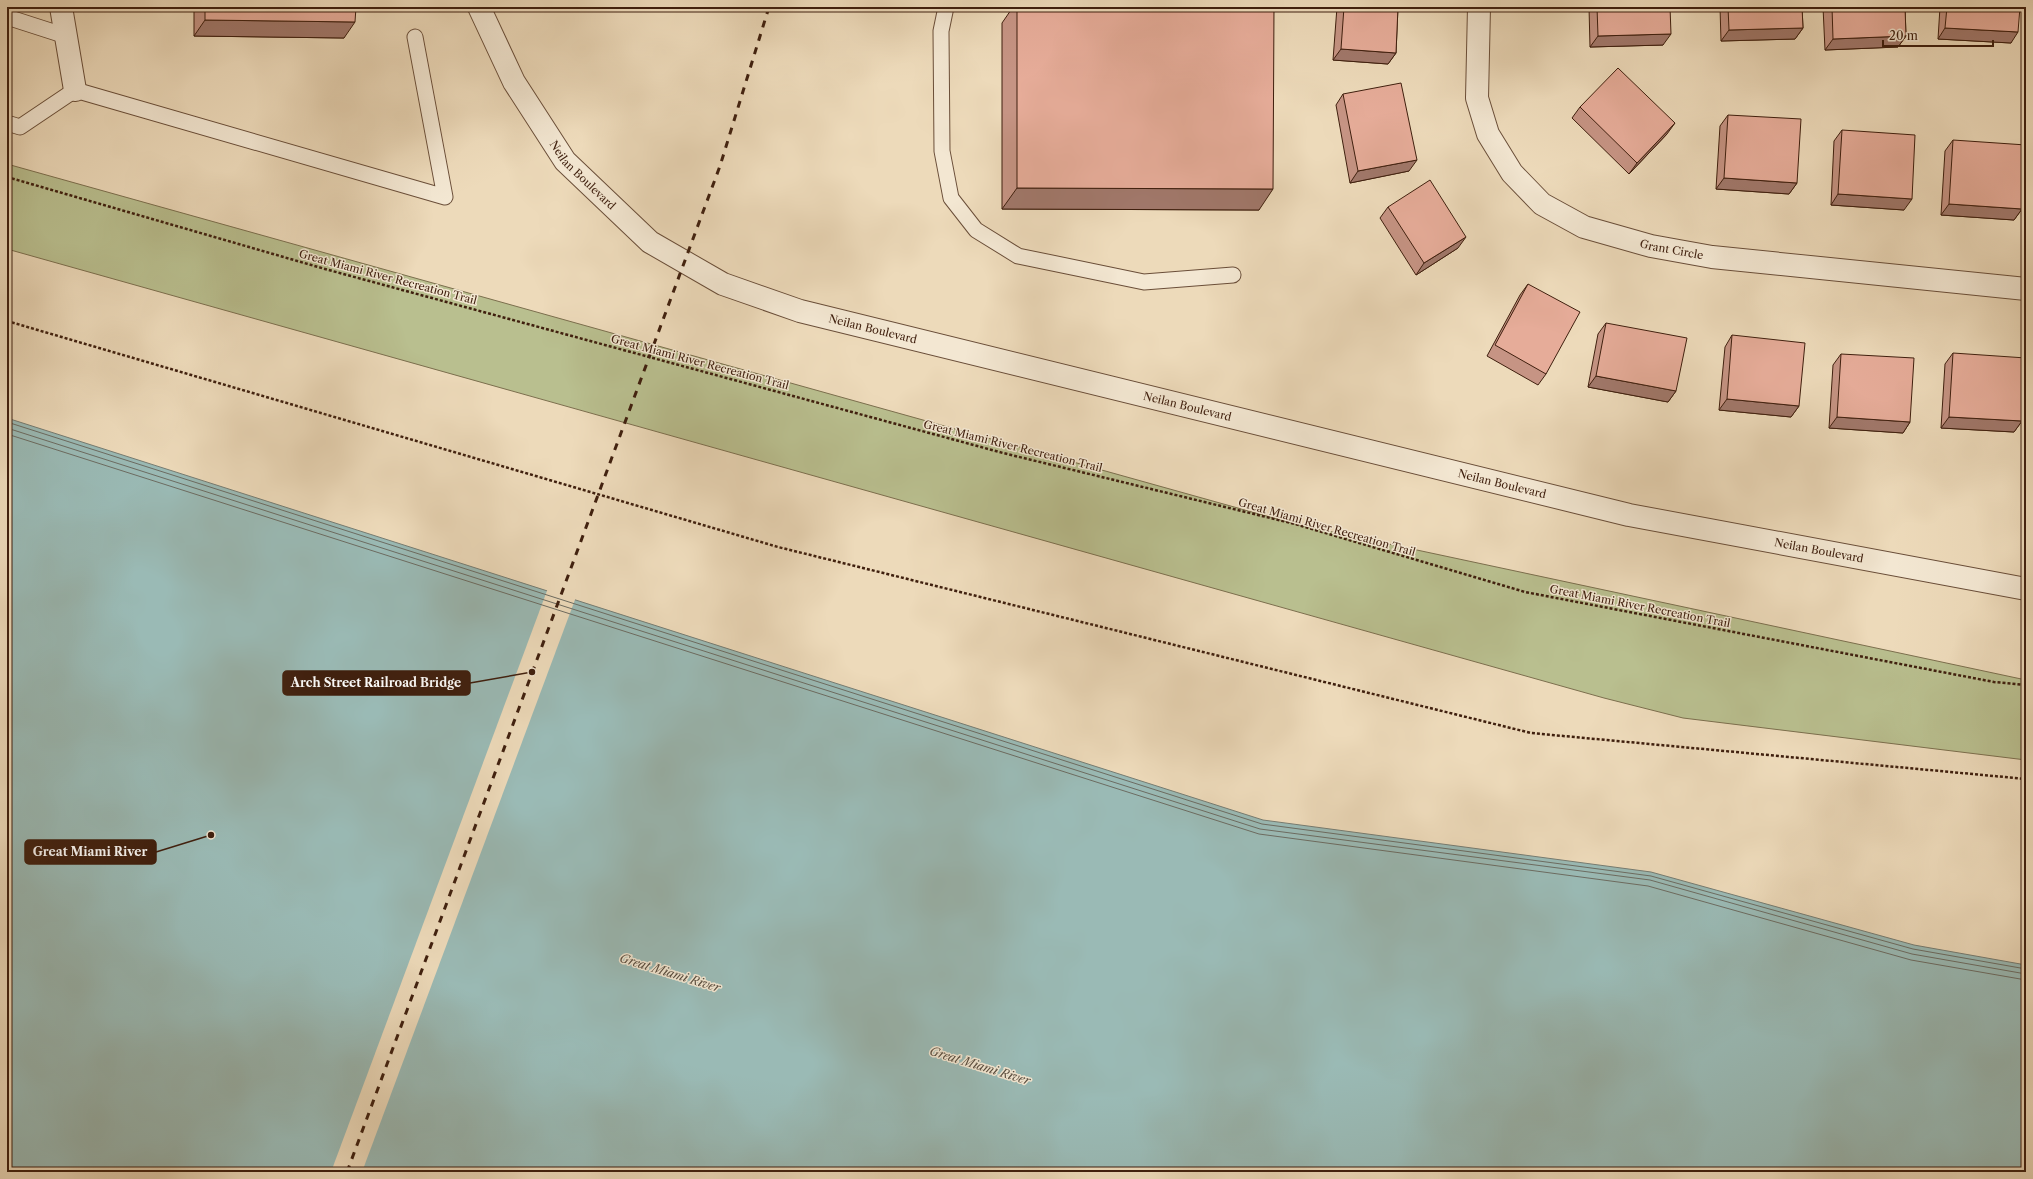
<svg xmlns="http://www.w3.org/2000/svg" width="2033" height="1179" font-family="'Libre Caslon Text',serif">
<style>
.green{fill:#b9bf8f;stroke:#7c6f4e}
.water{fill:#9abab5;stroke:#767c72}
.pier{fill:#eddaba}
.lines{fill:none;stroke-linecap:round;stroke-linejoin:round}
.shore{stroke:#6c6c62;stroke-width:1}
.service-casing{stroke:#6a4e39;stroke-width:17}
.minor-casing{stroke:#6a4e39;stroke-width:24}
.tertiary-casing{stroke:#6a4e39;stroke-width:24}
.path{stroke:#3f1f0e;stroke-width:2.5;stroke-dasharray:3 2;stroke-linecap:butt}
.service{stroke:#f3e7d2;stroke-width:15}
.minor{stroke:#f3e7d2;stroke-width:22}
.tertiary{stroke:#f3e7d2;stroke-width:22}
.rail{stroke:#3f1f0e;stroke-width:3;stroke-dasharray:7 7;stroke-linecap:butt}
.wall{fill:#c69484;stroke:#3f1f0e}
.shaded-wall{fill:#a1786b;stroke:#3f1f0e}
.building{fill:#e6ac99;stroke:#3f1f0e}
.labels{text-anchor:middle;stroke-width:3;stroke-linejoin:round;paint-order:stroke}
.street-label{font-size:11px;fill:#3f1f0e;stroke:#f3e7d2}
.water-label{font-size:12px;font-style:italic;fill:#5a4e40;stroke:#f3e7d2}
.leader{fill:none;stroke:#3f1f0e;stroke-width:1.5}
.callout-dot{fill:#3f1f0e;stroke:#f3e7d2;stroke-width:1.5}
.callout{fill:#3f1f0e;stroke:#3f1f0e;stroke-width:1.5}
.callout-label{font-size:12px;text-anchor:middle;font-weight:bold;fill:#fff}
</style>
<rect width="100%" height="100%" fill="#eddaba"/>
<filter id="stains"><feTurbulence type="fractalNoise" baseFrequency=".005" numOctaves="4"/><feColorMatrix values="0 0 0 0 .2 0 0 0 0 .09 0 0 0 0 .02 0 0 0 .5 -.17"/></filter>
<radialGradient id="worn" r=".72"><stop offset=".6" stop-color="#630" stop-opacity="0"/><stop offset="1" stop-color="#630" stop-opacity=".3"/></radialGradient>
<path class="green" d="M7,164L1295,524L2026,680V760L1683,718L1604,698L7,249Z"/>
<path class="water" d="M7,418L1263,820L1651,872L1914,945L2026,965V1172H17L7,1169Z"/>
<path class="pier" d="M548,588L576,597L362,1172H331Z"/>
<g class="lines">
<path class="shore" d="M7,422L1262,824L1651,876L1913,949L2026,969
M7,428L1260,829L1650,880L1912,954L2026,974
M7,434L1259,834L1648,886L1911,960L2026,980"/>
<defs>
<path id="service" d="M946,7L941,31L942,151L951,198L976,230L1018,256L1144,282L1233,275
M7,17L66,36
M7,123L20,127L75,90L445,197L415,37"/>
<g id="minor">
<path d="M61,7L75,90"/>
<path id="s1" d="M1479,7L1477,98L1488,134L1512,173L1542,204L1584,227L1651,246L1712,257L2026,289"/>
</g>
<g id="tertiary">
<path id="s2" d="M479,7L514,82L565,161L650,242L723,284L800,311L1629,515L2026,589"/>
</g>
</defs>
<use href="#service" class="service-casing"/>
<use href="#minor" class="minor-casing"/>
<use href="#tertiary" class="tertiary-casing"/>
<path class="path" d="M7,177L325,269L1003,453L1295,524L1525,592L1994,682L2026,685
M7,321L778,547L1531,733L2026,779"/>
<use href="#service" class="service"/>
<use href="#minor" class="minor"/>
<use href="#tertiary" class="tertiary"/>
<path class="rail" d="M347,1172L720,166L769,7"/>
</g>
<path class="wall" d="M194,7H356L344,38L194,36Z
M1013,7H1274L1259,210L1002,209V23Z
M1337,7H1398L1396,53L1388,64L1333,60Z
M1589,7H1670L1663,45L1590,47Z
M1720,7H1802L1803,28L1795,39L1721,41Z
M1823,7H1905L1906,36L1898,47L1825,50Z
M1940,7H2020L2011,43L1938,39Z
M1343,94L1409,171L1350,183L1336,105Z
M1580,107L1667,134L1629,174L1572,118Z
M1728,115L1797,183L1789,194L1716,189L1720,126Z
M1842,130L1904,210L1831,205L1834,141Z
M1953,140L2022,209L2014,220L1941,215L1945,151Z
M1388,207L1458,248L1416,275L1380,218Z
M1528,284L1546,374L1538,385L1487,356L1520,295Z
M1606,323L1676,391L1668,402L1588,387L1598,334Z
M1732,335L1799,406L1791,417L1719,410L1725,347Z
M1953,353L2022,421L2014,432L1941,428L1945,364Z
M1841,354L1910,422L1903,433L1829,428L1833,365Z"/>
<path class="shaded-wall" d="M205,20L355,22L344,38L194,36Z
M1803,28L1795,39L1721,41L1729,30Z
M1945,28L2018,32L2011,43L1938,39Z
M1671,34L1663,45L1590,47L1598,36Z
M1906,36L1898,47L1825,50L1833,39Z
M1341,49L1396,53L1388,64L1333,60Z
M1675,123L1667,134L1629,174L1637,163Z
M1417,160L1409,171L1350,183L1358,171Z
M1724,178L1797,183L1789,194L1716,189Z
M1017,188L1273,189L1259,210L1002,209Z
M1838,194L1912,199L1904,210L1831,205Z
M1949,204L2022,209L2014,220L1941,215Z
M1466,237L1458,248L1416,275L1424,263Z
M1596,376L1676,391L1668,402L1588,387Z
M1727,399L1799,406L1791,417L1719,410Z
M1837,417L1910,422L1903,433L1829,428Z
M1949,417L2022,421L2014,432L1941,428Z"/>
<path class="building" d="M205,7H356L355,22L205,20Z
M1017,7H1274L1273,189L1017,188Z
M1344,7H1398L1396,53L1341,49Z
M1597,7H1670L1671,34L1598,36Z
M1728,7H1802L1803,28L1729,30Z
M1832,7H1905L1906,36L1833,39Z
M1947,7H2020L2018,32L1945,28Z
M1618,68L1675,123L1637,163L1580,107Z
M1401,83L1417,160L1358,171L1343,94Z
M1728,115L1801,119L1797,183L1724,178Z
M1842,130L1915,135L1912,199L1838,194Z
M1953,140L2026,145L2022,209L1949,204Z
M1430,180L1466,237L1424,263L1388,207Z
M1528,284L1580,312L1546,374L1495,345Z
M1606,323L1687,338L1676,391L1596,376Z
M1732,335L1805,343L1799,406L1727,399Z
M1953,353L2026,358L2022,421L1949,417Z
M1841,354L1914,358L1910,422L1837,417Z"/>
<g class="labels">
<g class="street-label">
<text dy="4" stroke="none"><textPath href="#s2" startOffset="199">Neilan Boulevard</textPath></text>
<text dy="4" stroke="none"><textPath href="#s1" startOffset="356">Grant Circle</textPath></text>
<text transform="translate(388 277) rotate(15)" y="4">Great Miami River Recreation Trail</text>
<text dy="4" stroke="none"><textPath href="#s2" startOffset="535">Neilan Boulevard</textPath></text>
<text transform="translate(700 362) rotate(15)" y="4">Great Miami River Recreation Trail</text>
<text dy="4" stroke="none"><textPath href="#s2" startOffset="859">Neilan Boulevard</textPath></text>
<text transform="translate(1013 446) rotate(14)" y="4">Great Miami River Recreation Trail</text>
<text dy="4" stroke="none"><textPath href="#s2" startOffset="1183">Neilan Boulevard</textPath></text>
<text transform="translate(1327 527) rotate(16)" y="4">Great Miami River Recreation Trail</text>
<text dy="4" stroke="none"><textPath href="#s2" startOffset="1507">Neilan Boulevard</textPath></text>
<text transform="translate(1640 606) rotate(11)" y="4">Great Miami River Recreation Trail</text>
</g>
<g class="water-label">
<text transform="translate(670 973) rotate(17)" y="4">Great Miami River</text>
<text transform="translate(980 1066) rotate(17)" y="4">Great Miami River</text>
</g>
</g>
<path class="leader" d="M532 672L470 683M211 835L156 852"/>
<g class="callout-dot">
<circle cx="532" cy="672" r="4"/>
<circle cx="211" cy="835" r="4"/>
</g>
<g class="callout">
<rect x="283" y="671" width="187" height="24" rx="4"/>
<rect x="25" y="840" width="131" height="24" rx="4"/>
</g>
<g class="callout-label">
<text x="376" y="687">Arch Street Railroad Bridge</text>
<text x="90" y="856">Great Miami River</text>
</g>
<rect width="2033" height="1179" fill="none" stroke="#eddaba" stroke-width="24"/>
<rect x="8" y="8" width="2017" height="1163" fill="none" stroke="#3f1f0e" stroke-width="2"/>
<rect x="12" y="12" width="2009" height="1155" fill="none" stroke="#3f1f0e"/>
<path d="M1883 40v6h110v-6" fill="none" stroke="#3f1f0e" stroke-width="2"/>
<text x="1889" y="40" font-size="12" fill="#3f1f0e" stroke="#f3e7d2" stroke-width="3" paint-order="stroke">20 m</text>
<rect width="100%" height="100%" filter="url(#stains)"/>
<rect width="100%" height="100%" fill="url(#worn)"/>
</svg>
